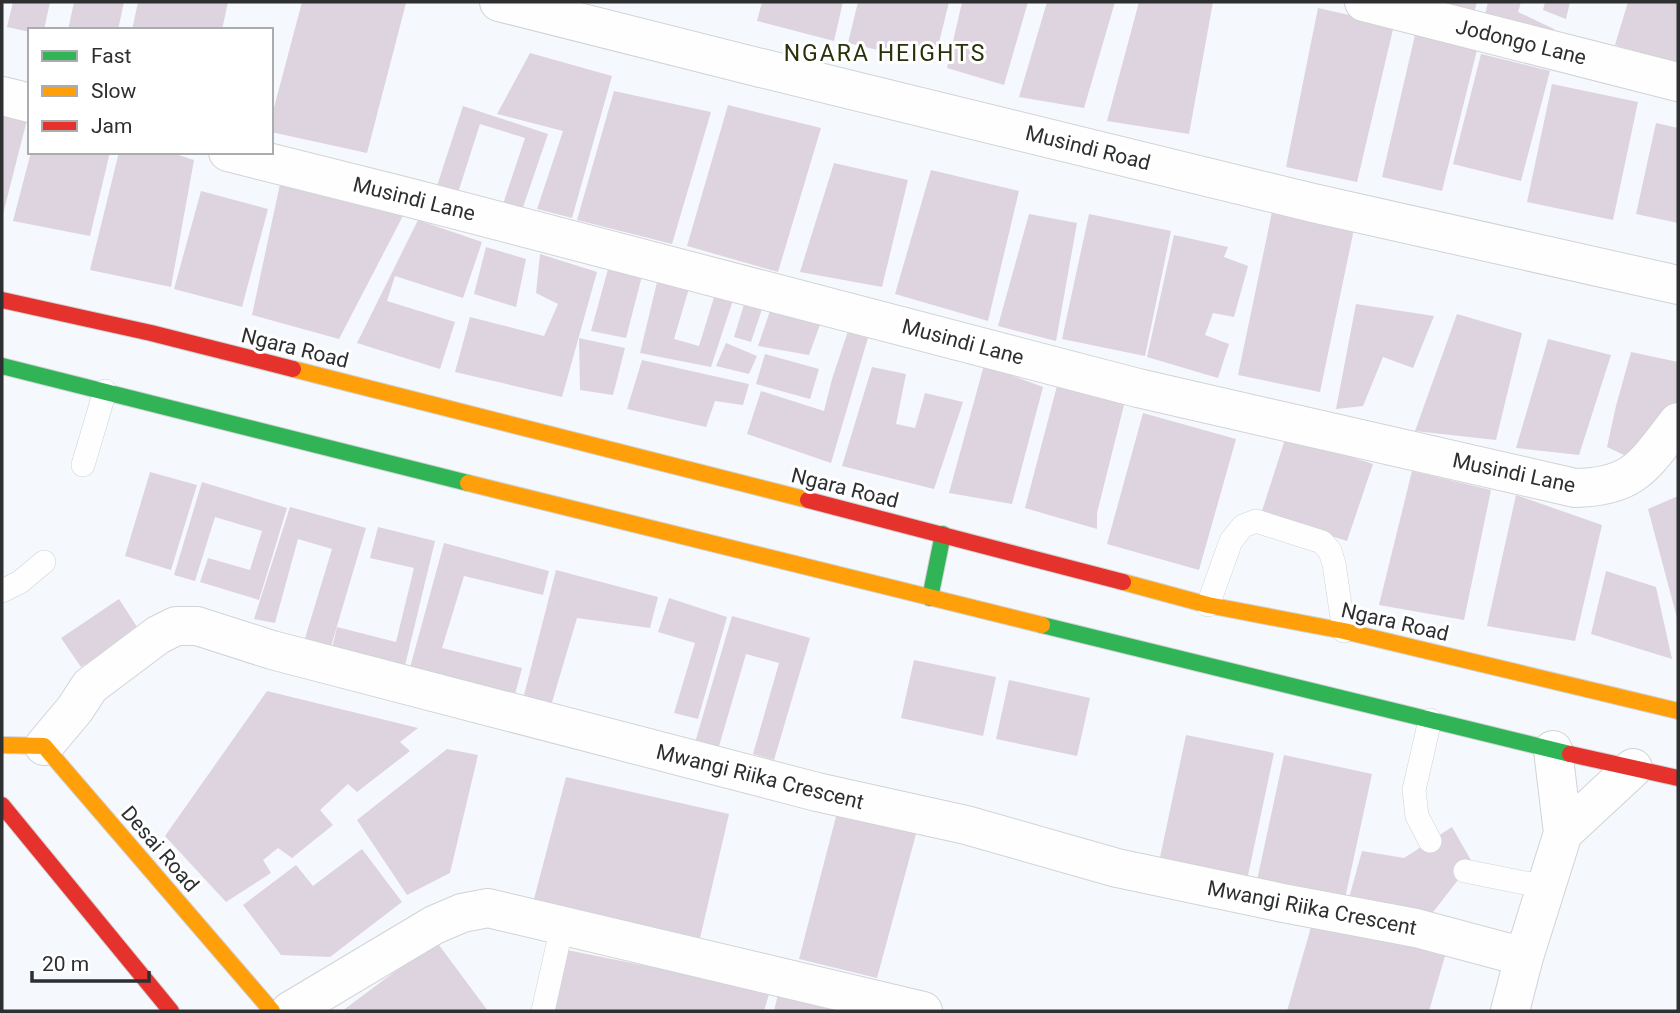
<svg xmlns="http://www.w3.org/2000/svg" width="1680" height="1013" font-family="Roboto,sans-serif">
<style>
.building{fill:#ded4df}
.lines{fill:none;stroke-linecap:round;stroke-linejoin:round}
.lane-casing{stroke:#d1d3d6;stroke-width:24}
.street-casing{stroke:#d1d3d6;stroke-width:40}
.fast-casing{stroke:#d1d3d6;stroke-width:18}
.slow-casing{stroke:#d1d3d6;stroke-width:18}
.jam-casing{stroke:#d1d3d6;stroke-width:18}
.lane{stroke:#fefeff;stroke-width:23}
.street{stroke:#fefeff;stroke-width:38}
.fast{stroke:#30b455;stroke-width:16}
.slow{stroke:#ff9f0a;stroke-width:16}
.jam{stroke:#e5322d;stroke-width:16}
.labels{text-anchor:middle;stroke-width:6;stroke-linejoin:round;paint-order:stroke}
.street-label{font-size:21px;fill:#2d2f31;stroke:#fff}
.neighbourhood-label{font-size:23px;letter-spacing:2px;fill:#283109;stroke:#fff}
</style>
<rect width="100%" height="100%" fill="#f5f8fc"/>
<path class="building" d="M13,2H50L44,30H30V32L7,27Z
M74,2H124L118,30H68Z
M138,2H228L222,30H132Z
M302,2H401L406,3L367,153L271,132V119Z
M762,2H843L834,41L757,21Z
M858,2H949L934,63L848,43Z
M962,2H1028L1004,85L947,68Z
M1047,2H1115L1084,108L1019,97Z
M1139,2H1213L1189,134L1107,121Z
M1393,2H1477L1471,25Z
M1488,2H1521L1518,12L1554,29L1548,47L1482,28Z
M1545,2H1570L1566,19L1543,10Z
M1628,2H1678V63L1615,45Z
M1318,8L1394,25L1357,182L1286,167Z
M1415,35L1478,46L1442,191L1382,177Z
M530,53L612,76L572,218L537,209L563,131L497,114Z
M1481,54L1550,71L1521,181L1453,164Z
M1552,84L1638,102L1613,220L1527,202Z
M614,91L711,112L672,244L577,220Z
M2,105L29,112L3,214H2Z
M728,105L821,128L778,272L687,246Z
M463,106L548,134L519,219L500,213L525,138L480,124L457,196L436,189Z
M1656,123L1678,128V223L1636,214Z
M31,152H110L90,236L13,221Z
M119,152H169L194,160L171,287L90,270Z
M834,163L908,180L882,287L800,272Z
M931,170L1019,191L988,321L895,294Z
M280,184L406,210L339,339L252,315Z
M201,191L268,209L242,307L174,289Z
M1272,212L1354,229L1320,392L1238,375Z
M1029,214L1077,223L1056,341L998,326Z
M1089,214L1171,231L1145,356L1062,339Z
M418,220L482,242L463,298L395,276L387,301L455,322L440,369L357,343Z
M1174,235L1228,247L1224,257L1248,266L1234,317L1213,313L1205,335L1229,344L1218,378L1147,357Z
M486,247L526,259L516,307L474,294Z
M540,254L597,272L562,397L455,372L470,317L544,336L558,304L536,293Z
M608,269L642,276L626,338L591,331Z
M658,278L690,285L674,339L699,346L715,294L733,300L711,367L640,353Z
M745,301L763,306L751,342L734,337Z
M1356,304L1434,316L1413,368L1383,357L1363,406L1336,409Z
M771,308L821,322L809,355L758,346Z
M1457,314L1522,333L1496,440L1415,431Z
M850,325L870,331L831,463L747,434L761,391L824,411L832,379Z
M579,338L625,348L613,395L580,390Z
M1548,339L1611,355L1579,455L1516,448Z
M726,343L757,356L749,374L716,366Z
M1631,352L1678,362V415L1639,462L1607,447L1616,406Z
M765,354L819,369L810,399L756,384Z
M642,360L749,384L743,405L715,401L706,427L627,409Z
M984,365L1043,387L1012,504L949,493Z
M872,367L906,374L896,424L915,428L925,393L963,402L934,489L842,466Z
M1058,382L1126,397L1097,513V529L1025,508Z
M1143,413L1236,439L1199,570L1107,544Z
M1286,436L1373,464L1347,541L1261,514Z
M1412,471L1491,490L1464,620L1379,605Z
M150,472L197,485L171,570L125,556Z
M202,482L287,508L259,600L200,582L208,558L250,570L262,531L215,517L195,581L174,575Z
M1516,495L1602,525L1575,641L1487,626Z
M1678,496V618H1677L1648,509Z
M290,507L366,528L329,653L302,648L332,549L298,539L275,623L254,619Z
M378,527L435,541L403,674L330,656L337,627L396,642L414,568L370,558Z
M444,543L549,571L543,595L464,576L442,648L522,668L513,702L408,675Z
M556,570L658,597L650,628L577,618L550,709L522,703Z
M1606,571L1656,587L1672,659L1591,634Z
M669,598L727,617L698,719L674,713L695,643L658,632Z
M119,599L139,630L81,667L61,638Z
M732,616L810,638L774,760L753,754L779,663L746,654L717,753L694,746Z
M914,660L996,677L983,736L901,718Z
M1009,680L1090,698L1077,756L996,739Z
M267,691L418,728L400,742L410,751L357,792L348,784L320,810L333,825L292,858L278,848L263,860L271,873L226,902L165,836Z
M1186,735L1274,753L1247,880L1159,862Z
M447,749L478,755L450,873L407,895L357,820Z
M1284,755L1372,774L1344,903L1256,885Z
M566,777L729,814L700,938L534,899Z
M839,805L919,823L877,978L799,959Z
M1452,827L1472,862L1430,916L1347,905L1362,851L1404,858Z
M362,849L402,902L330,957L281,955L243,905L296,865L313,886Z
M1313,920L1445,956L1429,1011H1287Z
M436,941L488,1011H342Z
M567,950L770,991L764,1011H551Z
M779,990L864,1011H774Z"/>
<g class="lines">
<defs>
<path id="lane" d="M83,465L105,391
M2,591L20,582L44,562
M1208,605L1231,541L1243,526L1256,521L1322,542L1330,551L1334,564L1344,631
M1430,720L1414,790L1417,816L1430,841
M1465,871L1545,887
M543,1011L562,926"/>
<path id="street" d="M499,2L761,68L1313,203L1678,285
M1364,2L1678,82
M2,96L30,103
M228,152L407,197L1138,388L1575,488C1635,487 1644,465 1678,422
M44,746L75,709L90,686L158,635L176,626H197L272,650L817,792L966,825L1117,868L1283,903L1416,928L1524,957
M1563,833L1633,768
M290,1011L434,925L462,913L488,908L923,1011
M1510,1011L1524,957L1563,833L1553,750"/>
<path id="fast" d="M2,366L468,483
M930,598L943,534
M1042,625L1570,754"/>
<path id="slow" d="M293,369L808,500
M468,483L1042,625
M1123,582L1208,605L1344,631L1678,711
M2,745L44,746L272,1011"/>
<path id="jam" d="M2,300L151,333L293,369
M808,500L1123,582
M1570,754L1678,778
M2,805L171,1011"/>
</defs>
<use href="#lane" class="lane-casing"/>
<use href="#street" class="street-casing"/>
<use href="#fast" class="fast-casing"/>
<use href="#slow" class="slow-casing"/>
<use href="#jam" class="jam-casing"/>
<use href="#lane" class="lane"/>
<use href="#street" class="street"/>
<use href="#fast" class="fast"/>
<use href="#slow" class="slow"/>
<use href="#jam" class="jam"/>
</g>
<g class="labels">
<g class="street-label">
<text transform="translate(1521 42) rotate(14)" y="7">Jodongo Lane</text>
<text transform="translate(1088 148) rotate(14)" y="7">Musindi Road</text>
<text transform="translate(414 199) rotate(14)" y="7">Musindi Lane</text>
<text transform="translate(963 342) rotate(15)" y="7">Musindi Lane</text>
<text transform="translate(295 348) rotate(14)" y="7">Ngara Road</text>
<text transform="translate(1514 473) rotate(12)" y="7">Musindi Lane</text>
<text transform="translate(845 488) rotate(14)" y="7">Ngara Road</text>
<text transform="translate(1395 622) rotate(13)" y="7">Ngara Road</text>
<text transform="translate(760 777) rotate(14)" y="7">Mwangi Riika Crescent</text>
<text transform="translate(160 849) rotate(49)" y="7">Desai Road</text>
<text transform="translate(1312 908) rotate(11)" y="7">Mwangi Riika Crescent</text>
</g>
<g class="neighbourhood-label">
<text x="885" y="61">NGARA HEIGHTS</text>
</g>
</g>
<rect width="1680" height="1013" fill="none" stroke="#2d2f31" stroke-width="7"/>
<rect x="28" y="28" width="245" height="126" fill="#ffffff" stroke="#abacad" stroke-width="2"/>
<rect x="42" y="51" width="35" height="10" fill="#30b455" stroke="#abacad" stroke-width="2"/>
<text x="91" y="63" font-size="21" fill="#2d2f31">Fast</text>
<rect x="42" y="86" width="35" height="10" fill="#ff9f0a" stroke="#abacad" stroke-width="2"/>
<text x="91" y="98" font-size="21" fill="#2d2f31">Slow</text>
<rect x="42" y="121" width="35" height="10" fill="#e5322d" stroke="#abacad" stroke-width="2"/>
<text x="91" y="133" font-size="21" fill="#2d2f31">Jam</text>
<path d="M32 971v10h117v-10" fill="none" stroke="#2d2f31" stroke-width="3.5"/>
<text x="42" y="971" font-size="21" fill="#2d2f31" stroke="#ffffff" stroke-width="5" paint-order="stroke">20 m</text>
</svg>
